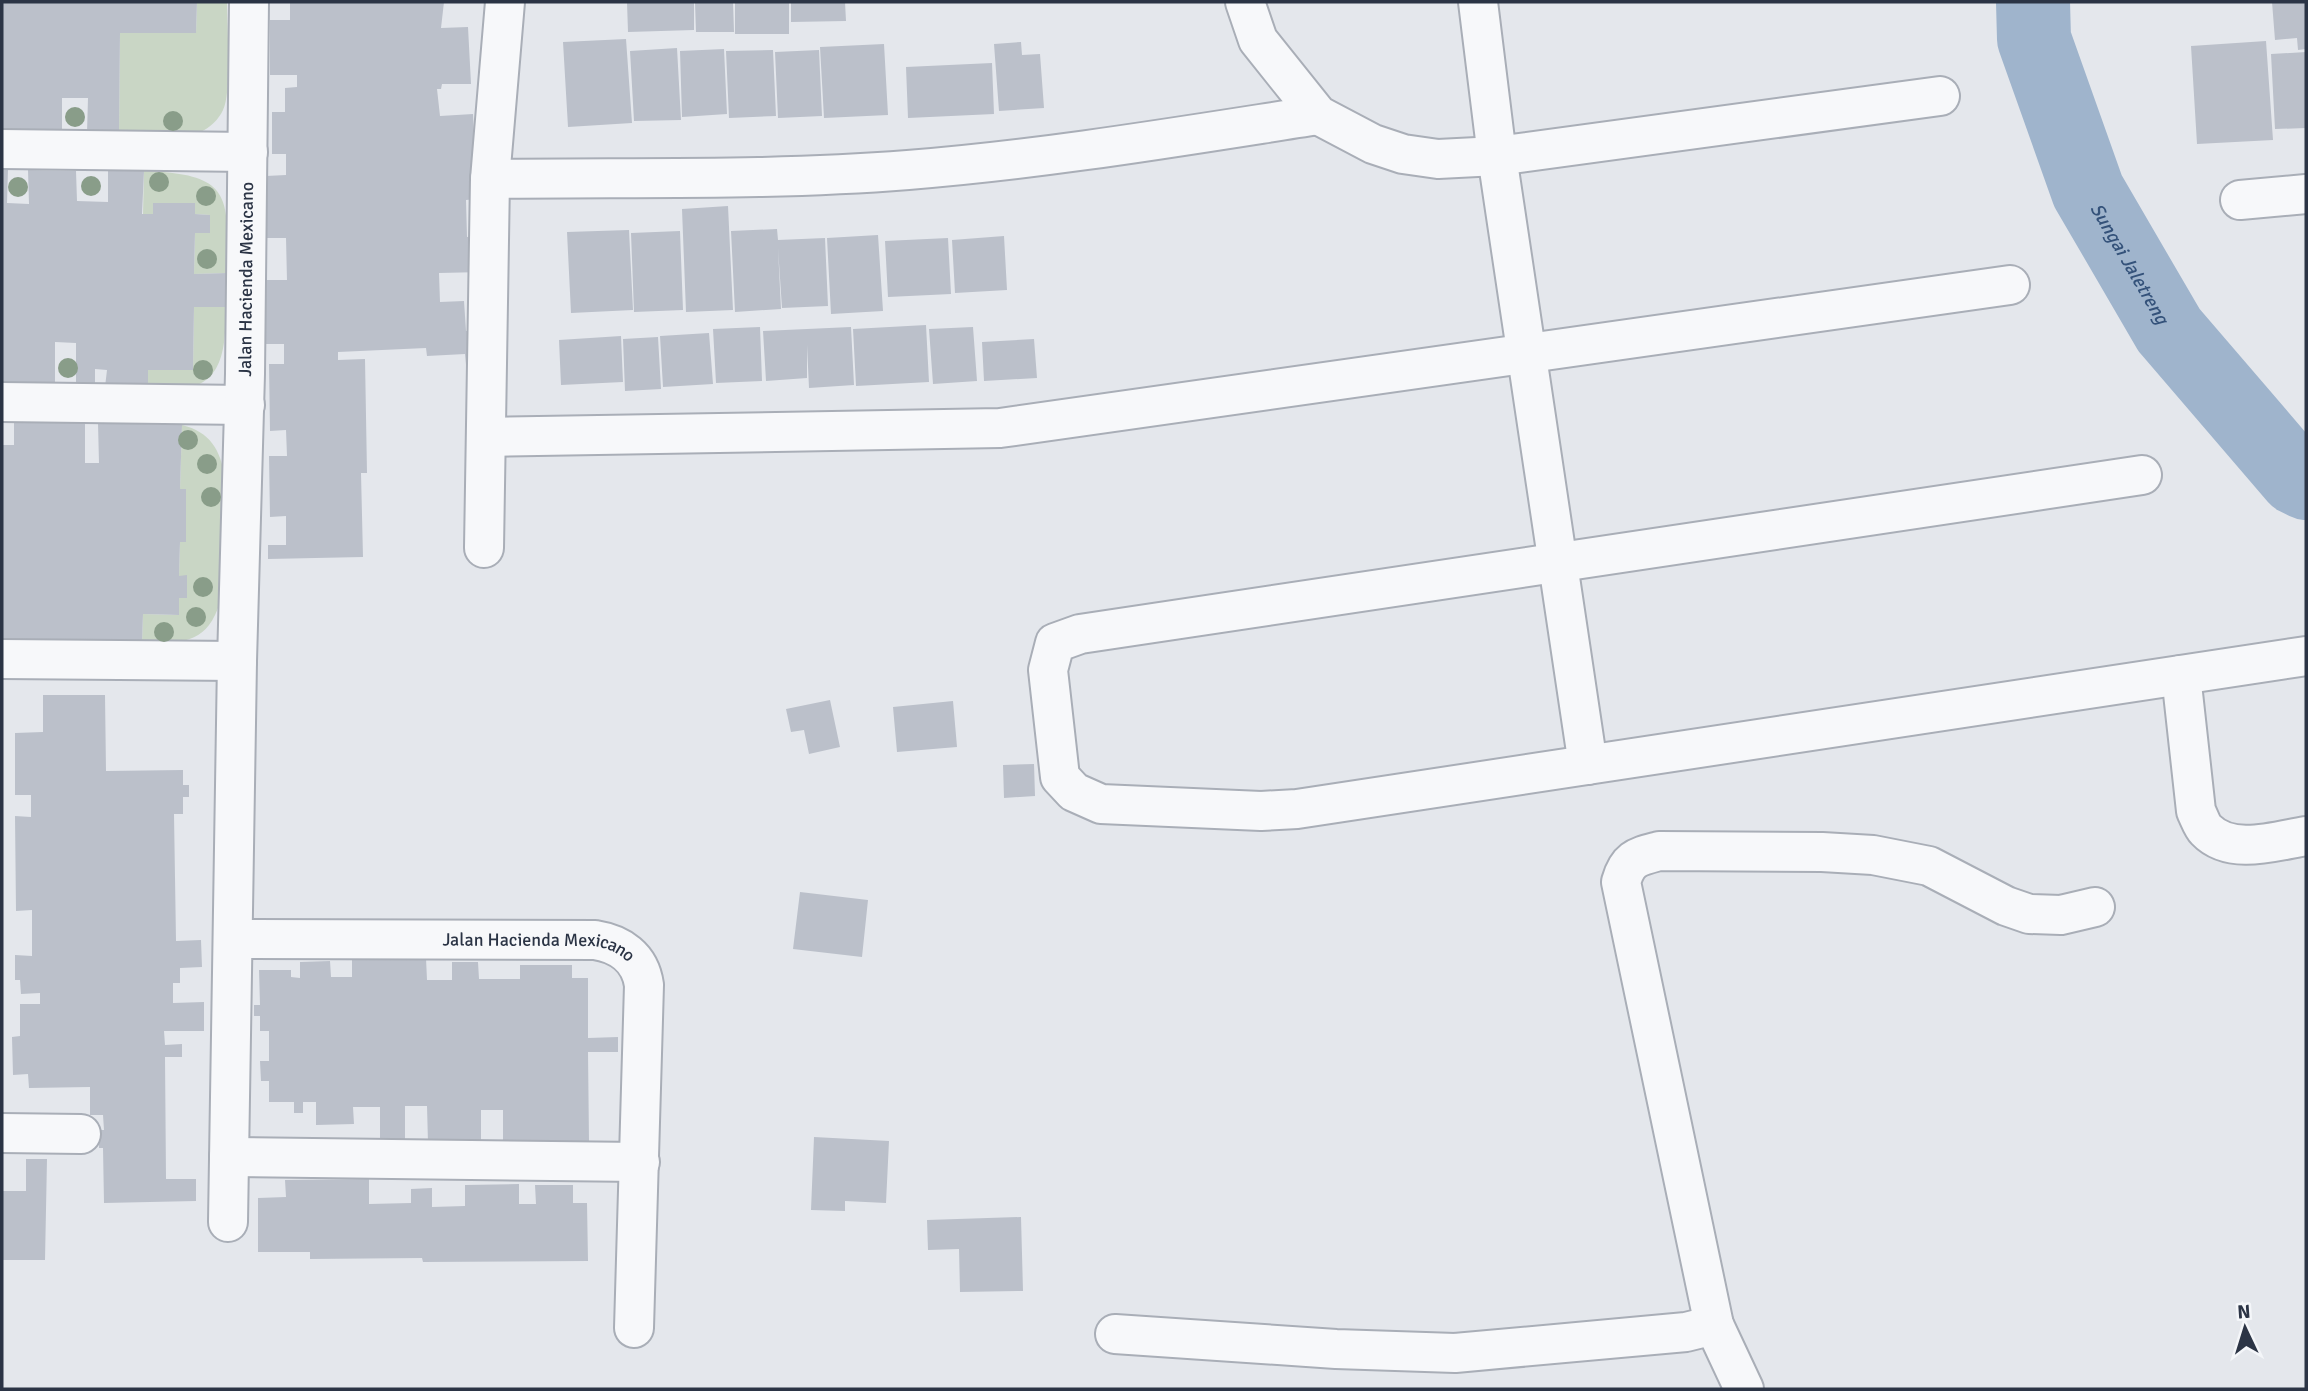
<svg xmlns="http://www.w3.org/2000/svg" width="2308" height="1391" font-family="Signika,sans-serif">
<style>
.green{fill:#c9d6c5}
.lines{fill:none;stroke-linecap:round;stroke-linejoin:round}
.river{stroke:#9fb4cc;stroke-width:74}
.building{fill:#bbc0ca}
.street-casing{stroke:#a9aeb7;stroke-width:42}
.street{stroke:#f7f8fa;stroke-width:38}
.tree{fill:#899d89}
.labels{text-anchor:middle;stroke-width:5;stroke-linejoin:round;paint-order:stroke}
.street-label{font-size:18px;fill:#2b3445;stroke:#f4f6f9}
.water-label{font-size:19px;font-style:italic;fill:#34527a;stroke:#f4f6f9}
</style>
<rect width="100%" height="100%" fill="#e4e7ec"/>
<path class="green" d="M197,2H227C227,25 232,92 223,110C219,119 209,129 200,132C178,139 142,134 119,134L120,33H196Z
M144,171C231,174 229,194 227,273L194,274L195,233H209L210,215L195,214L194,203H153V214H143Z
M194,307H226C225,338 227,381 187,388C175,390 160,389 148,388V370H193Z
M182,425C210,432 220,449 225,477L220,602C207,645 181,643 142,643L143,614L178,615L179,598L187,597V576H179L180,542L186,541V489H180Z"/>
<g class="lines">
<path class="river" id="s1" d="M2033,2L2034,39L2088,191L2169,330L2296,478L2306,483"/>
</g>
<path class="building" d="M2,2H197L196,33H120L119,134L87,133L88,98H62V133L2,132Z
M290,2H444L441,28L468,27L471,84H442L441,89H437L440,116L473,114L477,199L466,200L467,237L482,236L483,272L439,273L440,302L464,301L466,331L483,330L485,364L466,365L465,354L427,356L426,348L338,352V360L365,359L367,473H361L363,557L268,559V545H286V516L270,517L269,456H287L286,430L270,431L269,364H284V344H265L264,280H287L286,238H267L266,176L286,175V154H272V112H285V88L297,87V75H270V20H290Z
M627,2H694V30L628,32Z
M695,2H733L734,32H696Z
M735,2H789V34H735Z
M791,2H845L846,21L791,22Z
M2272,2H2306V49L2298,50L2297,38L2275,40Z
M626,39L632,123L568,127L563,42Z
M2266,41L2273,140L2197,144L2191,46Z
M1021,42L1022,55L1040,54L1044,108L999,111L994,44Z
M884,44L888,115L824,118L820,47Z
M677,48L681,120L634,121L630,51Z
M724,49L727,114L682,117L680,51Z
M773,50L776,116L729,118L726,51Z
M819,50L822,116L778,118L775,52Z
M2306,52V128L2275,129L2271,54Z
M992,63L994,114L908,118L906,67Z
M2,169H8L7,203L29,204L28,170L76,171L77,201L108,202V171H144L142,214H153V203H195V214L210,215V233H195L194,274L227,273L226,307H194L193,370H148V388L105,387L107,370L95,369V387H76V343L55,342V387L2,386Z
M728,206L733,310L686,312L682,209Z
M777,229L778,240L825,238L828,306L782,308L778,248L781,309L735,312L731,231Z
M629,230L633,310L571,313L567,232Z
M680,231L683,310L634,312L631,233Z
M878,235L883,311L831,314L827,238Z
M1004,236L1007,290L955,293L952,240Z
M948,238L951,294L888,297L885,241Z
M926,325L929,382L856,386L853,329Z
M760,327L762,381L716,383L713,329Z
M851,327L854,385L809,388L807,345V378L766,381L763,331Z
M973,327L977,381L933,384L929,329Z
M709,333L713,384L663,387L660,336Z
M621,336L623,382L561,385L559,340Z
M658,337L661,389L625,391L623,339Z
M1034,339L1037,378L984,381L982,342Z
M14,422L85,423V463H99L98,423L182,425L180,489H186V542H180L179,576L187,575V598H179V615L143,614L142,643L2,641V445H14Z
M43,695H105L106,771L183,770V785H189V797H183V814H174L176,941L201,940L202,967L180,968V983H173V1003L204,1002V1031H164L165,1045L182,1044V1057H165L166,1179H196V1201L104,1203L103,1148H99V1130H104L103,1115H90V1087L29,1088L28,1074L13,1075L12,1037L20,1036V1004H40V993L21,994L20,980H15V955L32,956V910L16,911L15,816L31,817V795H15V733L43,732Z
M830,700L840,747L809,754L804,730L791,732L786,709Z
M953,701L957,747L897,752L893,707Z
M1034,764L1035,796L1004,798L1003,765Z
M800,892L868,900L862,957L793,949Z
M426,958L427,980H452V962H478L479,979H520V965H572V978H588V1038L618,1037V1052H588L589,1142H503V1110H481V1142L428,1143L427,1106H405V1143H380V1107H353L354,1124L316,1125V1102H303V1113H294V1102H269V1081H261L260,1061H269V1031H260V1016H254V1005H260L259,970H291V977L300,978V962L330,961L331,977H352V960Z
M814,1137L889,1141L886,1203L845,1201V1211L811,1210Z
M26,1159H47L45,1260H2V1191H26Z
M369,1179V1204L411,1203V1189L432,1188V1207L465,1206V1185L519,1184V1204H536L535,1185H573V1203H587L588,1261L423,1262L422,1258L310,1259V1252H258V1198L286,1197L285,1180Z
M1021,1217L1023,1291L960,1292L959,1249L928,1250L927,1220Z"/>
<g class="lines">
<defs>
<g id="street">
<path d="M1245,2L1258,40L1318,115L1373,144L1403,154L1438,159L1497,156L1940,96"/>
<path d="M1478,2L1497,156L1588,765"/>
<path d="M2,149L248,152"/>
<path d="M490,179C629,177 769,181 908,170C1046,159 1182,136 1318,115"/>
<path d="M2240,200L2306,194"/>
<path d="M2,402L245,405"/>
<path d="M486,437L1000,428L2010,285"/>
<path d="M2142,475L1080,634L1055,643L1048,670L1060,777L1074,792L1101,804L1261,811L1297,809L2306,656"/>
<path d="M484,548L490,179L505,2"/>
<path d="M2,659L237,661"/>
<path d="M2181,675L2196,811C2199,817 2202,826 2206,830C2231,856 2276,841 2306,836"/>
<path id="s2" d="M234,939L595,940C620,944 640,957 644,985L634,1328"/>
<path d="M2,1133L81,1134"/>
<path d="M229,1157L640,1162"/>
<path id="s3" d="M228,1222L237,661L245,374L249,2"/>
<path d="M1714,1325L1744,1389"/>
<path d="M1115,1334L1336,1349L1455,1353L1686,1332L1714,1325L1621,882C1628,858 1637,857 1659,851L1822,852L1873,855L1929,866L2006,906L2029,914L2061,915L2095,907"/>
</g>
</defs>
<use href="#street" class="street-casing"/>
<use href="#street" class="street"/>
</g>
<g class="tree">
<circle cx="75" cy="117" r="10"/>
<circle cx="173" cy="121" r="10"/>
<circle cx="159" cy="182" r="10"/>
<circle cx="91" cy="186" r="10"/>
<circle cx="18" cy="187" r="10"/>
<circle cx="206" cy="196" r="10"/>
<circle cx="207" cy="259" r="10"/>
<circle cx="68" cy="368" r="10"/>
<circle cx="203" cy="370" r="10"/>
<circle cx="188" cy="440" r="10"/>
<circle cx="207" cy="464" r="10"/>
<circle cx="211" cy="497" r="10"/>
<circle cx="203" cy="587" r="10"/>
<circle cx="196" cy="617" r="10"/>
<circle cx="164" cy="632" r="10"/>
</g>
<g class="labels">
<g class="street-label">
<text dy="6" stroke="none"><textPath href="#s3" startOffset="943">Jalan Hacienda Mexicano</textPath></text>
<text dy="6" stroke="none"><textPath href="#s2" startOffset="306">Jalan Hacienda Mexicano</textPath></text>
</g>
<g class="water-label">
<text dy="7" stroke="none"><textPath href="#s1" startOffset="282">Sungai Jaletreng</textPath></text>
</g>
</g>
<rect width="2308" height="1391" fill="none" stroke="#2b3445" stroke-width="7"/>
<g transform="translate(2245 1328) rotate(356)" stroke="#f4f6f9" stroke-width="5" paint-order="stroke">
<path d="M0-5L12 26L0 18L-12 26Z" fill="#2b3445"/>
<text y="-10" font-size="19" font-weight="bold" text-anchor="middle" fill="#2b3445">N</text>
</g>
</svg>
